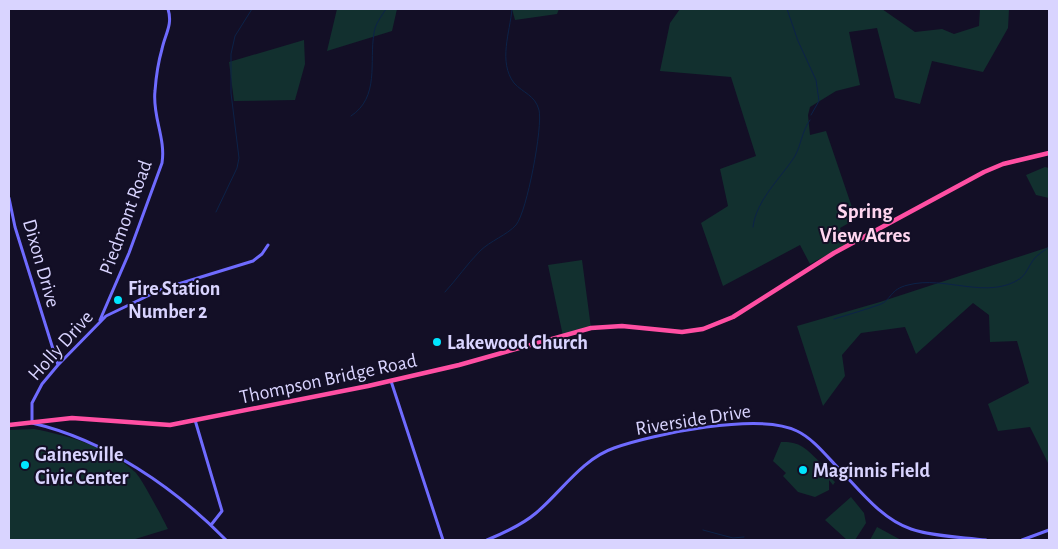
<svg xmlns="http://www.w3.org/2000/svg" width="1058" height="549" font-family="'Alegreya Sans',sans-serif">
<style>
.green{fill:#12302f}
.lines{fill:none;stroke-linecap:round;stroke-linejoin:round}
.stream{stroke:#0c2248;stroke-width:1}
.secondary{stroke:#6f6bff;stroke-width:3}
.highway{stroke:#ff4fa3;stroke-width:4.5}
.poi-dot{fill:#00e5ff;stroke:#130f26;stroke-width:2}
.labels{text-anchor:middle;stroke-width:4;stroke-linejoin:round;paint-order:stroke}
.street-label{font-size:20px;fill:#d9d4ff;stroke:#130f26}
.poi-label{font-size:20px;font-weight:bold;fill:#d9d4ff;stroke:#130f26;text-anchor:start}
.neighbourhood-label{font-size:21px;font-weight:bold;fill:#ffd6f0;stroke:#130f26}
</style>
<rect width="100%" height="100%" fill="#130f26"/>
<path class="green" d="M337,9H397L392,31L327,51Z
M512,9H559L557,14L515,20Z
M680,9H882L915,32L942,29L954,34L979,26L980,9H1009L1008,28L983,72L932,61L920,104L895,98L877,28L849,32L860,85L836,91L810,107L808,115L810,135L826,131L856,219L840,228L846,245L810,264L800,245L723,286L701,223L728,206L720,169L756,156L731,77L660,71L670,23Z
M304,40L305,64L295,100L234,101L229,62Z
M1045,167L1049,168V198L1036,195L1026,175Z
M1049,247V465L1030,427L998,431L988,404L1029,383L1017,341L990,342L989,315L973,303L916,354L905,327L861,333L842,355L845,376L823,406L797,326L880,302Z
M582,260L591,328L563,336L548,265Z
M34,429C70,436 108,447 135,472C141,477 163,519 168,529L132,540H9V430Z
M781,442C802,441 808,451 822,464L820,467L835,482L833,485L829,480V490L815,497L798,492L783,476L786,473L773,461Z
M851,497L864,513L866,523L855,540H847L825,520Z
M877,527L901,540H870Z"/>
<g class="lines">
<path class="stream" d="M787,9L798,41L816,80L819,101L811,115
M351,116C380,97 369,62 374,33C375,24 381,17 386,9
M216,212L237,168L239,158L231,93V54L235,36L252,9
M753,227C756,200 781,178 795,156C801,145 802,131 810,120
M445,292C457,279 467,264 480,251C490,241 507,235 516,225C527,212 543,126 539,110C535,95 523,93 514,83C498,62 510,32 512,9
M834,319C850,314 865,310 881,304C891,300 890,289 908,285C945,275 988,301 1021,278C1027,273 1029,265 1034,259C1038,254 1044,251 1049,247
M703,530L733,538L744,537"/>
<path class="secondary" d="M9,198L15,227L58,365
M100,320L129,253L162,163C166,138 152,116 155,91C156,77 158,63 162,49C165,34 173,25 168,9
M391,381L443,540
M195,420L222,511L211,525
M226,540C174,487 105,440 32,423V403L42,384L58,365L106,316L162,289L253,261L262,254L268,245
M487,540C504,533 522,525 536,513C561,492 582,459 614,448C654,434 759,412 797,431C814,439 828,458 842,472C861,492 883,520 911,529C935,537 962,537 986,540
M1022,540L1049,530"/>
<path class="highway" d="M9,425L72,418L170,425L368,386L459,365L591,328L622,326L682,332L703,329L733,317L834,253L984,172L1003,164L1049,153"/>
</g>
<g class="poi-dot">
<circle cx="118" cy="300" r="5"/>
<circle cx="437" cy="342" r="5"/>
<circle cx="25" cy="465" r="5"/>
<circle cx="803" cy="470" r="5"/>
</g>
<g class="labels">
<g class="street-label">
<text transform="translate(125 217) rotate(-70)" y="7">Piedmont Road</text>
<text transform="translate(42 263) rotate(74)" y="7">Dixon Drive</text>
<text transform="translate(60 345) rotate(-48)" y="7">Holly Drive</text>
<text transform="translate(328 378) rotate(-12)" y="7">Thompson Bridge Road</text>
<text transform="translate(693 419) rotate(-9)" y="7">Riverside Drive</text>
</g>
<g class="poi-label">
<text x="128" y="295">Fire Station<tspan x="128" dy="23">Number 2</tspan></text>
<text x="447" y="349">Lakewood Church</text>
<text x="35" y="461">Gainesville<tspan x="35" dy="23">Civic Center</tspan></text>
<text x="813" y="477">Maginnis Field</text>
</g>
<g class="neighbourhood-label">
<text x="865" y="218">Spring<tspan x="865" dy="24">View Acres</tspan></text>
</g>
</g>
<rect width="1058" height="549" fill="none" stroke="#d9d4ff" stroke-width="20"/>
</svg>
